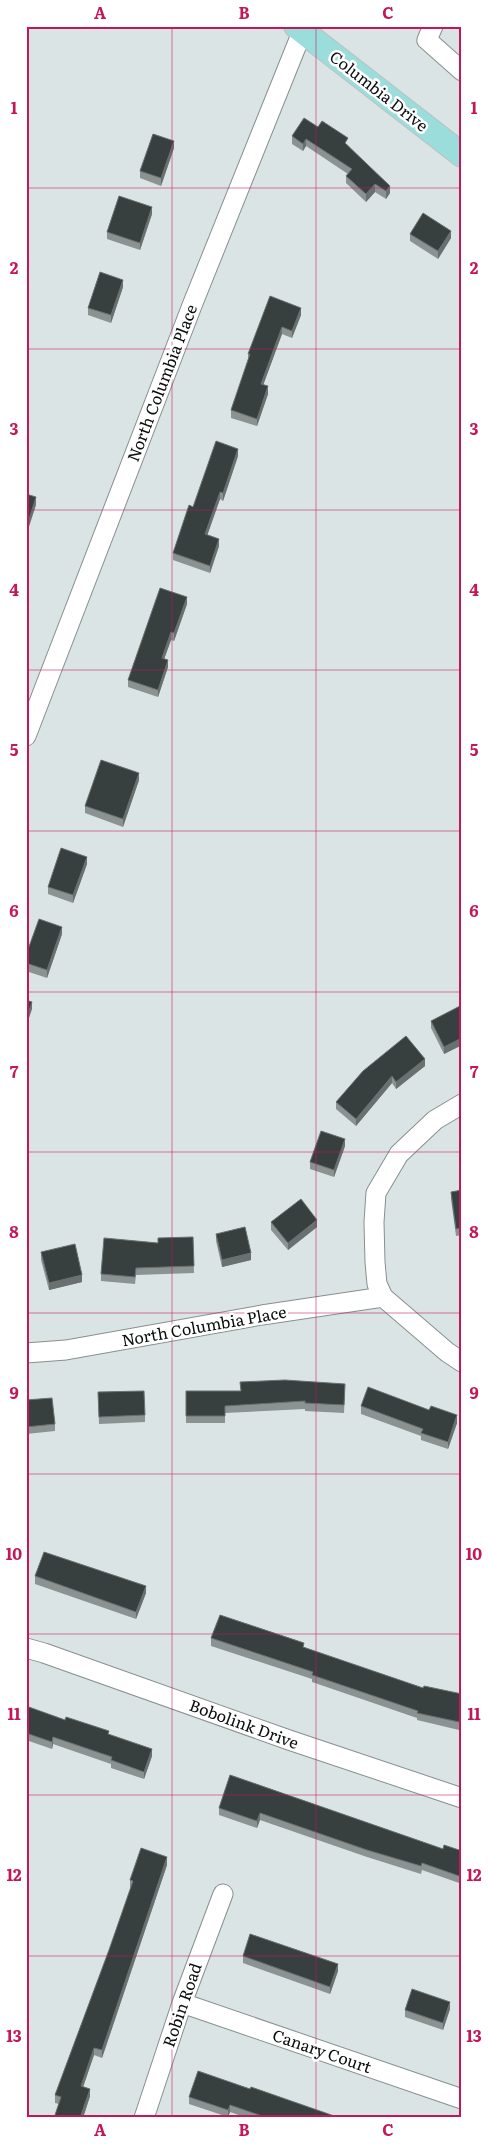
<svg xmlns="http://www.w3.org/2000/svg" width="488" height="2144" font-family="Literata,serif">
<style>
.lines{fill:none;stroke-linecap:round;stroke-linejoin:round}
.minor-casing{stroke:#87908f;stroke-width:21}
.major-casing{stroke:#bfc0c0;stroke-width:26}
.minor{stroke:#fff;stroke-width:19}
.major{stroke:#9adddb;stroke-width:24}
.wall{fill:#8a9292}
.shaded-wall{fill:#697070}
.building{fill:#383f3f;stroke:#697070}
.grid{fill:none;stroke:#c2185b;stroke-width:1;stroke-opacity:0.55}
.labels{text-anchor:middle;stroke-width:5;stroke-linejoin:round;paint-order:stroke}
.street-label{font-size:16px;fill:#0a0d0d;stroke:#fff}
.neatline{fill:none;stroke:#c2185b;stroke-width:2}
.grid-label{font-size:16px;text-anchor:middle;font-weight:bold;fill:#c2185b}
</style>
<rect width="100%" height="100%" fill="#dbe4e4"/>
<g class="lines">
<defs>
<path id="minor" d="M433,26L427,40L462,71
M26,736L193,303L302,32
M462,1104L435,1120L399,1154L376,1193L374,1222L375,1262L377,1284L383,1297L447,1352L462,1362
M26,1353L66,1350L262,1315L383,1297
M26,1648L44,1653L289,1740L462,1798
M182,2003L462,2099
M144,2118L182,2003L223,1894"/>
<path id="major" d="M296,26L462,155"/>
</defs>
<use href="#minor" class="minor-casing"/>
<use href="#major" class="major-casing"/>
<use href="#minor" class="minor"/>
<use href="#major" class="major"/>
</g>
<path class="wall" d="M318,127L348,145L390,193L386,199L375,192L366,202L346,183V176L348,174L306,146L303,151L292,144V136Z
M174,148L161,186L140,178V171Z
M152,214L140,250L107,239V232Z
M410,234L451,238L438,259L410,241Z
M123,287L111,323L88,315V308Z
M270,296L301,315L292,338L282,334L263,385L268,394L257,426L231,418V410L248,360V354Z
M238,456L223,501L220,499L207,535L219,546L210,573L173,560V553L193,507Z
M187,604L174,641L171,640L164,659L168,667L158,697L128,687V680Z
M139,780L123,827L85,813V806Z
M87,864L73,903L48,894V887Z
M62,934L47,978L26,971V955Z
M462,1005V1045L444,1054L431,1028V1021Z
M406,1036L425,1066L396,1089L392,1083L356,1126L336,1109V1102Z
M345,1146L334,1177L310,1169V1162Z
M462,1190V1235L456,1236L451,1199V1192Z
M271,1222L317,1227L288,1250L271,1230Z
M216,1234L251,1260L222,1267L216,1241Z
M193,1237L194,1273L136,1275L135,1284L101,1281V1274L158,1243Z
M41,1252L82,1282L49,1290L41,1260Z
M186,1391H345L344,1413L305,1411V1409L225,1413V1423H186Z
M98,1392L145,1415V1422L99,1424Z
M26,1400L55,1424V1431L26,1434Z
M361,1406L457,1423L448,1449L421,1440V1436L361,1414Z
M35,1576L146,1593L136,1619L35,1584Z
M211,1638L304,1648L423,1688L462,1694V1717L459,1730L417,1720V1718L312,1682V1679L211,1646Z
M26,1706L65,1720L109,1734L152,1756L144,1779L111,1768V1764L53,1744L52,1749L26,1740Z
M230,1775L443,1849L462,1851V1884L422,1870L421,1874L367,1857L260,1820L257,1828L219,1815V1808Z
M167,1865L102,2058L94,2055L83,2087L90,2096L83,2118H54L59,2104L55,2103V2095L109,1950L131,1887H130V1880Z
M243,1956L338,1971L330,1994L243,1963Z
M450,2009L443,2030L405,2017V2010Z
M250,2089L340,2118H247L230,2112L228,2117L189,2104V2097Z"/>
<path class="shaded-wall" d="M306,139V146L303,151V144Z
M174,141V148L161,186V178Z
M375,184V192L366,202V194Z
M390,186V193L386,199V191Z
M152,207V214L140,250V243Z
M451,231V238L438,259V251Z
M123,280V287L111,323V315Z
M301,308V315L292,338V331Z
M282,327V334L261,391V384Z
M268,386V394L257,426V419Z
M238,449V456L223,501V493Z
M220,492V499L205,542V534Z
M36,497V505L26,536V529Z
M219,539V546L210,573V566Z
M187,597V604L174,641V633Z
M171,632V640L162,665V658Z
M168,660V667L158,697V690Z
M139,773V780L123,827V819Z
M87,857V864L73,903V895Z
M62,927V934L47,978V970Z
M32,1002V1009L26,1027V1020Z
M462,1038V1045L444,1054V1047Z
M425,1059V1066L396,1089V1082Z
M392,1076V1083L356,1126V1119Z
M345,1139V1146L334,1177V1170Z
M317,1220V1227L288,1250V1243Z
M251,1253V1260L222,1267V1260Z
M82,1275V1282L49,1290V1283Z
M457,1415V1423L448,1449V1442Z
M146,1586V1593L136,1619V1612Z
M462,1710V1717L459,1730V1722Z
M53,1737V1744L52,1749V1742Z
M152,1749V1756L144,1779V1772Z
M260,1813V1820L257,1828V1821Z
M167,1857V1865L102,2058V2050Z
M338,1964V1971L330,1994V1987Z
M450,2002V2009L443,2030V2023Z
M94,2048V2055L81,2093V2086Z
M90,2089V2096L83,2118H80Z
M230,2105V2112L228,2117V2110Z"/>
<path class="building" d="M304,118L318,127L322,121L348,138L345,143L390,186L386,191L375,184L366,194L346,176L352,169L306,139L303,144L292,136Z
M153,134L174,141L161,178L140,171Z
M119,196L152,207L140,243L107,232Z
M423,213L451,231L438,251L410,234Z
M100,272L123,280L111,315L88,308Z
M270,296L301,308L292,331L282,327L261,384L268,386L257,419L231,410L250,354H248Z
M216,441L238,449L223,493L220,492L205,534L219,539L210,566L173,553L189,505L193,507Z
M26,494L36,497L26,529Z
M160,588L187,597L174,633L171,632L162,658L168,660L158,690L128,680Z
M101,760L139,773L123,819L85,806Z
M61,848L87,857L73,895L48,887Z
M39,919L62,927L47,970L26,963V955Z
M26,1000L32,1002L26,1020Z
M462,1005V1038L444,1047L431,1021Z
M406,1036L425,1059L396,1082L392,1076L356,1119L336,1102L363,1071Z
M321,1131L345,1139L334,1170L310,1162Z
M462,1190V1228L456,1229L451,1192Z
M301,1199L317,1220L288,1243L271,1222Z
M245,1227L251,1253L222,1260L216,1234Z
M193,1237L194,1266L136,1268L135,1277L101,1274L104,1238L158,1243V1238Z
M75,1244L82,1275L49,1283L41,1252Z
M285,1380L345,1384L344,1405L305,1403V1401L225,1406V1416H186V1391H241L240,1382Z
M368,1387L429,1410L431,1406L457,1415L448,1442L421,1433L423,1429L361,1406Z
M144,1391L145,1415L99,1417L98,1392Z
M52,1398L55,1424L26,1427V1400Z
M44,1552L146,1586L136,1612L35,1576Z
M220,1615L304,1643L303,1647L423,1688L424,1686L462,1694V1710L459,1722L417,1713L418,1711L312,1675L313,1672L211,1638Z
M26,1706L65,1720L66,1717L109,1731L108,1734L152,1749L144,1772L111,1760L112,1757L53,1737L52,1742L26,1733Z
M230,1775L443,1849L444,1845L462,1851V1877L422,1863L421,1866L367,1850L260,1813L257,1821L219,1808Z
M141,1848L167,1857L102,2050L94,2048L81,2086L90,2089L80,2118H54L61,2097L55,2095L109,1950L133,1881L130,1880Z
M250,1934L338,1964L330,1987L243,1956Z
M412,1989L450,2002L443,2023L405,2010Z
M198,2071L250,2089L251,2087L340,2118H268L230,2105L228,2110L189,2097Z"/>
<path class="grid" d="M172,26V2118M316,26V2118M26,188H462M26,349H462M26,510H462M26,670H462M26,831H462M26,992H462M26,1152H462M26,1313H462M26,1474H462M26,1634H462M26,1795H462M26,1956H462"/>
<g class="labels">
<g class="street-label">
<text transform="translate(379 91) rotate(38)" y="6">Columbia Drive</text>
<text transform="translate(162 383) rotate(-69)" y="6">North Columbia Place</text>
<text transform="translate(204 1326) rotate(-10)" y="6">North Columbia Place</text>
<text transform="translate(244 1724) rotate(20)" y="6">Bobolink Drive</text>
<text transform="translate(182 2005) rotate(-71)" y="6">Robin Road</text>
<text transform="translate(322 2051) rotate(19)" y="6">Canary Court</text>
</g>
</g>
<rect width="488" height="2144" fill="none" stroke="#ffffff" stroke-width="55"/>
<rect x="28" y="28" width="432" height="2088" class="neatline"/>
<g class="grid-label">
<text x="100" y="19">A</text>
<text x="244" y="19">B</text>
<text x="388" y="19">C</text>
<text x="14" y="114">1</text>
<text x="474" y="114">1</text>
<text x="14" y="274">2</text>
<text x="474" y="274">2</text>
<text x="14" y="435">3</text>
<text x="474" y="435">3</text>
<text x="14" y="596">4</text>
<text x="474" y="596">4</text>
<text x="14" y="756">5</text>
<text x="474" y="756">5</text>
<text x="14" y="917">6</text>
<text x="474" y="917">6</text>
<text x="14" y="1078">7</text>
<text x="474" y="1078">7</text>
<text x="14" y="1238">8</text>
<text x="474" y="1238">8</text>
<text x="14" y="1399">9</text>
<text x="474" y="1399">9</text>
<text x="14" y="1560">10</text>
<text x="474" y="1560">10</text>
<text x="14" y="1720">11</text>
<text x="474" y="1720">11</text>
<text x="14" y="1881">12</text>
<text x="474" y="1881">12</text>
<text x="14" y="2042">13</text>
<text x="474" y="2042">13</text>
<text x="100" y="2136">A</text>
<text x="244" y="2136">B</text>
<text x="388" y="2136">C</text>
</g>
</svg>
